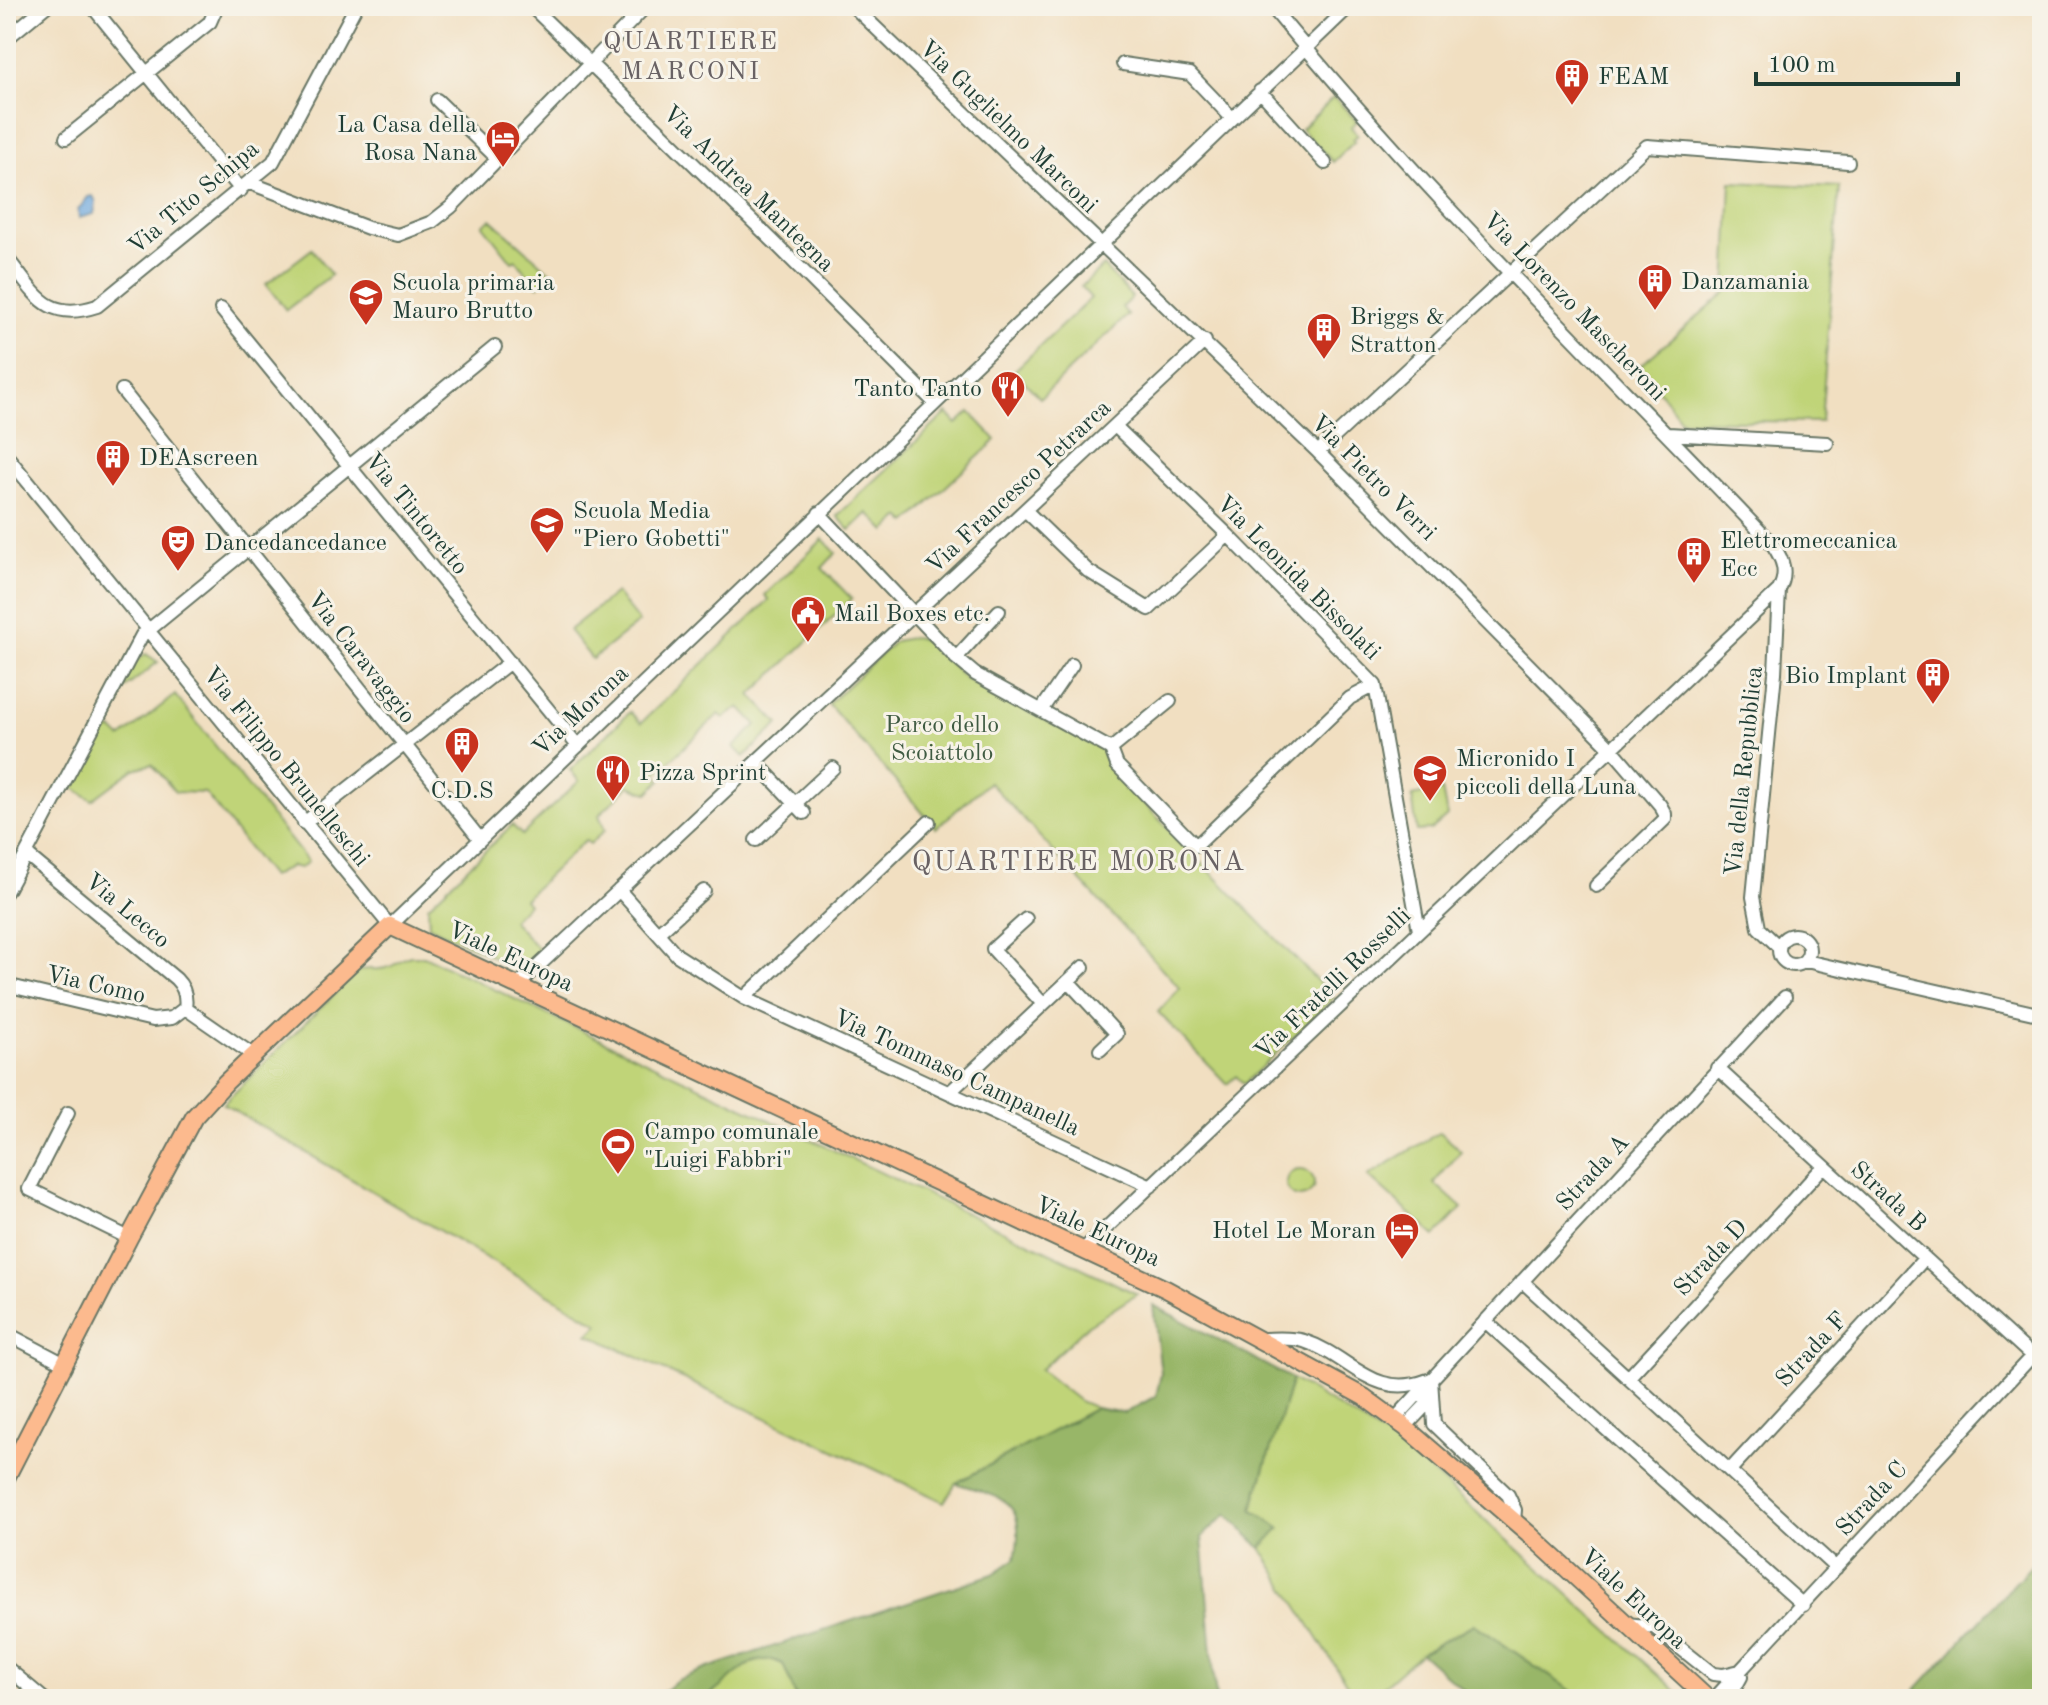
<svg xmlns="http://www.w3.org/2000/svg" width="2048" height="1705" font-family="'Old Standard TT',serif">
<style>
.green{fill:#c0d478;stroke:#708856;stroke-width:2}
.forest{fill:#98b668;stroke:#5c7a4e;stroke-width:2}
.water{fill:#6fa9df;stroke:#47738a;stroke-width:2}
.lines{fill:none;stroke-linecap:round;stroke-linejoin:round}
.minor-casing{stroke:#687665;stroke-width:16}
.major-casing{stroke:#687665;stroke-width:20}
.minor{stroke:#fff;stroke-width:12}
.major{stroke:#fcba8e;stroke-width:16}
.labels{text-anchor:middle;stroke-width:6;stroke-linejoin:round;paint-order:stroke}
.poi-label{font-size:24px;fill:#1f3d34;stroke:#f7f3e8;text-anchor:start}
.street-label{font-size:24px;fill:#1f3d34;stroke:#f7f3e8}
.park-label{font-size:24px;fill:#3f5b42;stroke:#f7f3e8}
.neighbourhood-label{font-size:26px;letter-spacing:2px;fill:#696264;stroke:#f7f3e8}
.quarter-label{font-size:28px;letter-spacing:2px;fill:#696264;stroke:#f7f3e8}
</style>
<rect width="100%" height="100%" fill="#f7f3e8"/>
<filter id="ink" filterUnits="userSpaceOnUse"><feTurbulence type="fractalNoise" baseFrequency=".0125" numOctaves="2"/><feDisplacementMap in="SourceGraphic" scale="16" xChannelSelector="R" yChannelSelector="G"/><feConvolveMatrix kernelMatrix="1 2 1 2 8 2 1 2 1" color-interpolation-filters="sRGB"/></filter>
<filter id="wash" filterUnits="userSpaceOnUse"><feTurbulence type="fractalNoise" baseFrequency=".006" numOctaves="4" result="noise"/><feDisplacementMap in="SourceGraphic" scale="32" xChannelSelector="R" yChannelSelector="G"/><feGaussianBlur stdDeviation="1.8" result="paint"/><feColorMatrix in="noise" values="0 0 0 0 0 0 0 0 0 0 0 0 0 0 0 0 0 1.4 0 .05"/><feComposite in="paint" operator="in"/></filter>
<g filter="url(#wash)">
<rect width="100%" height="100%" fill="#f1dfc1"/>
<path class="green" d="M1334,97L1357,121L1351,127L1358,135L1353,139L1355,141L1333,162L1301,129Z
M1731,182L1839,187L1821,422L1681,420L1640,366L1726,292Z
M491,219L552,274L538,286L516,260L512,262L483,225Z
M312,249L331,275L286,310L266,284Z
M1103,266L1132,297L1122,307L1128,315L1040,398L1014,371L1091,298L1081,287Z
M970,412L996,440L907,523L901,517L886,531L868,513L850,530L837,516L947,413L957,424Z
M823,539L836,553L822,568L852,599L751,695L779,724L744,757L734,747L757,725L740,707L724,718L719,714L656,774L661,780L648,793L629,786L599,815L605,830L590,844L585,840L524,899L528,904L512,920L543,954L524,972L429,926L428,906L512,825L522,835L579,781L570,770L630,712L641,723L769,600L765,595Z
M616,593L639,622L592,659L569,630Z
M915,637L927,641L966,679L1103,750L1113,772L1334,998L1244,1084L1236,1076L1227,1084L1158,1012L1180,988L989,782L936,828L828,704L895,641Z
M146,654L158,662L119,693L117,698L121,703L108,715L136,660Z
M175,695L308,862L300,868L291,866L271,877L205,793L175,792L152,764L134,769L92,800L70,785L98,730H113L121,738Z
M1442,790L1447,816L1431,830L1417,831L1412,796Z
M411,956H424L1137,1294L1087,1326L1040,1370L1079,1401L1096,1408L956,1483L944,1502L588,1334L599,1324L223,1104L358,971C370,967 376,971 386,968C396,966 400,958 411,956Z
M1440,1132L1461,1151L1434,1183L1462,1208L1435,1236L1368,1176Z
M1286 1183a14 14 0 1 1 28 0a14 14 0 1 1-28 0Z
M1292,1379L1405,1448L1685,1699H1583L1474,1624L1421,1653L1369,1699H1356L1261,1548L1280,1528L1252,1510Z
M769,1659L783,1664L797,1699H704C724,1683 743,1661 769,1659Z"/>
<path class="forest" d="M1153,1305L1292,1379L1252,1509L1280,1528L1261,1548L1227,1514L1202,1537L1216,1699H797L783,1664C749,1647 732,1684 706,1697C694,1704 669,1699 655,1699L677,1680L711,1667L993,1574L1015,1559C1027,1499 1004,1499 956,1483L1096,1408L1125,1413L1156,1396L1161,1374Z
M2042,1554V1699H1907Z
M1474,1624L1583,1699H1473L1421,1653Z"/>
<path class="water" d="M93,196L96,202L94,214L79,218L78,210L88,197Z"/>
</g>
<g filter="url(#ink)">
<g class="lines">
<defs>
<path id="minor" d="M92,6L241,190
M531,6L775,243L934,402
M853,6L1318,452L1611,748L1660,805L1665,814V819L1596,886
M6,39L46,6
M1123,64L1190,74L1232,118
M1260,91L1325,163
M437,100L497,158
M66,138L210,22L217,6
M250,183L368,228L398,235L432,222L451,207L646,6
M6,257C35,292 45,323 97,306L273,162L356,6
M221,309L578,746
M122,390L479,838
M1115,426L1228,535L1375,685L1419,931
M1668,434L1827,443
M1318,452L1647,146L1848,162
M6,455L147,628
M1025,510L1088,571L1149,609L1228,535
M819,513L956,658L975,674L1111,749L1117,765L1196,846L1350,698L1375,685
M1779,590L1775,673L1753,897L1759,928L1779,947
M150,629L495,347
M151,634L390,926L1350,6
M956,658L999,611
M1042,709L1072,665
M1111,749L1170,701
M756,762L804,813
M304,823L510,662
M756,840L833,768
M26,854L176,979C184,987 187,996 185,1008
M619,890L677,955L744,998L1151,1186
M6,892L142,635
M1026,919L993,949L1043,1004
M658,933L704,891
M1779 950a15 15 0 1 1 30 0a15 15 0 1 1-30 0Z
M1806,961L2042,1015
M1068,981L1117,1034L1100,1050
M6,985L153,1020L172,1018L185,1008
M518,985L1205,341
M744,998L929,822
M185,1008L253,1055
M950,1092L1083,967
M68,1113L29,1189L129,1238
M1083,1250L1779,590C1788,573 1783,560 1773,545C1604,367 1426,196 1271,6
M1522,1281L1836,1568
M1485,1321L1803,1605
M6,1333L65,1364
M1260,1339C1274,1339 1291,1337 1304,1341C1351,1356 1373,1401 1428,1380
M1628,1378L1824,1166
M1431,1379L1434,1424L1508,1495L1515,1510L1514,1521
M1395,1419L1785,997
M1405,1427L1425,1406L1429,1394
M1730,1470L1925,1258
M1627,1624L1654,1627L1713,1674L1723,1675L1740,1671
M6,1667L44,1699
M1714,1699L2032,1356L1717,1068
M1729,1699L1741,1677"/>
<path id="major" d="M6,1478L129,1238L194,1117L226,1082L390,926L1166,1289L1364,1397L1405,1427L1528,1533L1708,1699"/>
</defs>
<use href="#minor" class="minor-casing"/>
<use href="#major" class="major-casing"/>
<use href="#minor" class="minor"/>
<use href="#major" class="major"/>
</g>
</g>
<defs>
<symbol id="building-pin" viewBox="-11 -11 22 30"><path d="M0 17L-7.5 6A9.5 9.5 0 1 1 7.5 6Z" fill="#c8321e" stroke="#f7f3e8"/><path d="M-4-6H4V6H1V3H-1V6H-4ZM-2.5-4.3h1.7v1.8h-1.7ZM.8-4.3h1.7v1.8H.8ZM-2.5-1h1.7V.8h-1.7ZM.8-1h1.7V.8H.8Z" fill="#fff"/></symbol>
<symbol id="hotel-pin" viewBox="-11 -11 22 30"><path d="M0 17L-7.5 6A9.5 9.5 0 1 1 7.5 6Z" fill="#c8321e" stroke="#f7f3e8"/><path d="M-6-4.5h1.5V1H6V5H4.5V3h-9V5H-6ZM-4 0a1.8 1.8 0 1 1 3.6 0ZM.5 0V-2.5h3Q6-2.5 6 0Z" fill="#fff"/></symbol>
<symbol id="school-pin" viewBox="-11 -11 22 30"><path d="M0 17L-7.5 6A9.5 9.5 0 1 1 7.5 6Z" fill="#c8321e" stroke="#f7f3e8"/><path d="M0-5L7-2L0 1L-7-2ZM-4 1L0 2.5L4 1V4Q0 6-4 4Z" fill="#fff"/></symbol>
<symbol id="restaurant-pin" viewBox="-11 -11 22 30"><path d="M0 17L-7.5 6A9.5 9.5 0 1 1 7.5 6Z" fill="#c8321e" stroke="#f7f3e8"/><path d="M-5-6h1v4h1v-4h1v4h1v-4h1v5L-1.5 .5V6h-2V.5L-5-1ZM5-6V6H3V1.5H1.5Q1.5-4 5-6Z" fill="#fff"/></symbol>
<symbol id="theatre-pin" viewBox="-11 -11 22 30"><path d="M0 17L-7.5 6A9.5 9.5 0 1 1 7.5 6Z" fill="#c8321e" stroke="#f7f3e8"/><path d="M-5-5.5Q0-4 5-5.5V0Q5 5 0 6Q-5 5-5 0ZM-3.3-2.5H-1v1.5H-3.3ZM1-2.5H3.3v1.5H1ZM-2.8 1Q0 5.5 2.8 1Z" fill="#fff"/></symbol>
<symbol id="civic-pin" viewBox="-11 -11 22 30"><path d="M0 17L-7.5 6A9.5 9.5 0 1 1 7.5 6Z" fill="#c8321e" stroke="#f7f3e8"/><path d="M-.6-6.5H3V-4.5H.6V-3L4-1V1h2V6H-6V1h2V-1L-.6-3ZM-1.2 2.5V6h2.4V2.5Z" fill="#fff"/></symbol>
<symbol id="stadium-pin" viewBox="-11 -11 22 30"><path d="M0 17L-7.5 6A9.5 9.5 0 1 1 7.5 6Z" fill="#c8321e" stroke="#f7f3e8"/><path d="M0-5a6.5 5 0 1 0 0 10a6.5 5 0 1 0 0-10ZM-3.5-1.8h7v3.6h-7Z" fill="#fff"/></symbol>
</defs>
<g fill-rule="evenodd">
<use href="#building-pin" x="1552" y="56" width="40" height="54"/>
<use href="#hotel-pin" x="483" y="118" width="40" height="54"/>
<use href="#building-pin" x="1635" y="261" width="40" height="54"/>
<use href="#school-pin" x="346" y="276" width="40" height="54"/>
<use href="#building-pin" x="1304" y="310" width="40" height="54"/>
<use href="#restaurant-pin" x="988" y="368" width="40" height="54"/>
<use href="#building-pin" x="93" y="437" width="40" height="54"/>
<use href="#school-pin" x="527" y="504" width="40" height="54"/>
<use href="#theatre-pin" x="158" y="522" width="40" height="54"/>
<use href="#building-pin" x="1674" y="534" width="40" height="54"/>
<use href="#civic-pin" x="788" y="593" width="40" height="54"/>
<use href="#building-pin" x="1913" y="655" width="40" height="54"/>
<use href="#building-pin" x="442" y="724" width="40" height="54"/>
<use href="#restaurant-pin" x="593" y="752" width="40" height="54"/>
<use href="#school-pin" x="1410" y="752" width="40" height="54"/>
<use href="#stadium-pin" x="598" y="1125" width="40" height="54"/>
<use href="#hotel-pin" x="1382" y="1210" width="40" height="54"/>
</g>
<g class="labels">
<g class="poi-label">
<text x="1598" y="84">FEAM</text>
<text x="477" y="132" text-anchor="end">La Casa della<tspan x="477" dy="28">Rosa Nana</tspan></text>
<text x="1681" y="289">Danzamania</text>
<text x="392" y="290">Scuola primaria<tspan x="392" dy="28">Mauro Brutto</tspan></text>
<text x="1350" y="324">Briggs &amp;<tspan x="1350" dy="28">Stratton</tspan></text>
<text x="982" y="396" text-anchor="end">Tanto Tanto</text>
<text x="139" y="465">DEAscreen</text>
<text x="573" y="518">Scuola Media<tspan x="573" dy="28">"Piero Gobetti"</tspan></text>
<text x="1720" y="548">Elettromeccanica<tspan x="1720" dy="28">Ecc</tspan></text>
<text x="204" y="550">Dancedancedance</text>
<text x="834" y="621">Mail Boxes etc.</text>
<text x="1907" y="683" text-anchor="end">Bio Implant</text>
<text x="1456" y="766">Micronido I<tspan x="1456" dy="28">piccoli della Luna</tspan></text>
<text x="639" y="780">Pizza Sprint</text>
<text x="462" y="798" text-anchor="middle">C.D.S</text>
<text x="644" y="1139">Campo comunale<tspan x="644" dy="28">"Luigi Fabbri"</tspan></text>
<text x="1376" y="1238" text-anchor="end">Hotel Le Moran</text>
</g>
<g class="street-label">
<text transform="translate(1009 126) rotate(44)" y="8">Via Guglielmo Marconi</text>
<text transform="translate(749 188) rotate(44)" y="8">Via Andrea Mantegna</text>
<text transform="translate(193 197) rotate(-40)" y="8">Via Tito Schipa</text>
<text transform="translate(1575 306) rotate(46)" y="8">Via Lorenzo Mascheroni</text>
<text transform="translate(1374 477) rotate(45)" y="8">Via Pietro Verri</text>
<text transform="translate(1018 486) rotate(-43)" y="8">Via Francesco Petrarca</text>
<text transform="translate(417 513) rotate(51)" y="8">Via Tintoretto</text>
<text transform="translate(1299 577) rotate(45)" y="8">Via Leonida Bissolati</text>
<text transform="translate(362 657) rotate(52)" y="8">Via Caravaggio</text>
<text transform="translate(580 710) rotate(-43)" y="8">Via Morona</text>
<text transform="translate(287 766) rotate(51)" y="8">Via Filippo Brunelleschi</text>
<text transform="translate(1743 771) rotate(-84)" y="8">Via della Repubblica</text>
<text transform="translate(128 910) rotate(40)" y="8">Via Lecco</text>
<text transform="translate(511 956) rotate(25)" y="8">Viale Europa</text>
<text transform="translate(1332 983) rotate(-44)" y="8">Via Fratelli Rosselli</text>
<text transform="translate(96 984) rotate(13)" y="8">Via Como</text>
<text transform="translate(957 1072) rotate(25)" y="8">Via Tommaso Campanella</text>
<text transform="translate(1592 1172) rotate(-47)" y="8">Strada A</text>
<text transform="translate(1889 1196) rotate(42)" y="8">Strada B</text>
<text transform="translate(1098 1231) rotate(25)" y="8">Viale Europa</text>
<text transform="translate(1710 1257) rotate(-47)" y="8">Strada D</text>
<text transform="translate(1811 1349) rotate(-47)" y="8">Strada F</text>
<text transform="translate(1871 1498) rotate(-47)" y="8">Strada C</text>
<text transform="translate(1634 1598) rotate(43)" y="8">Viale Europa</text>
</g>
<g class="park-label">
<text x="942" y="732">Parco dello<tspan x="942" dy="28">Scoiattolo</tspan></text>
</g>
<g class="neighbourhood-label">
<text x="691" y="49">QUARTIERE<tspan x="691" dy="30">MARCONI</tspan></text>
</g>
<g class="quarter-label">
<text x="1079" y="870">QUARTIERE MORONA</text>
</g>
</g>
<rect width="2048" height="1705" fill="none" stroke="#f7f3e8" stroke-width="32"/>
<path d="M1756 72v12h202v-12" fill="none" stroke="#1f3d34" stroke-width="4"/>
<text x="1768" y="72" font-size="24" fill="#1f3d34" stroke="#f7f3e8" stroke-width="6" paint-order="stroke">100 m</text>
</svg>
